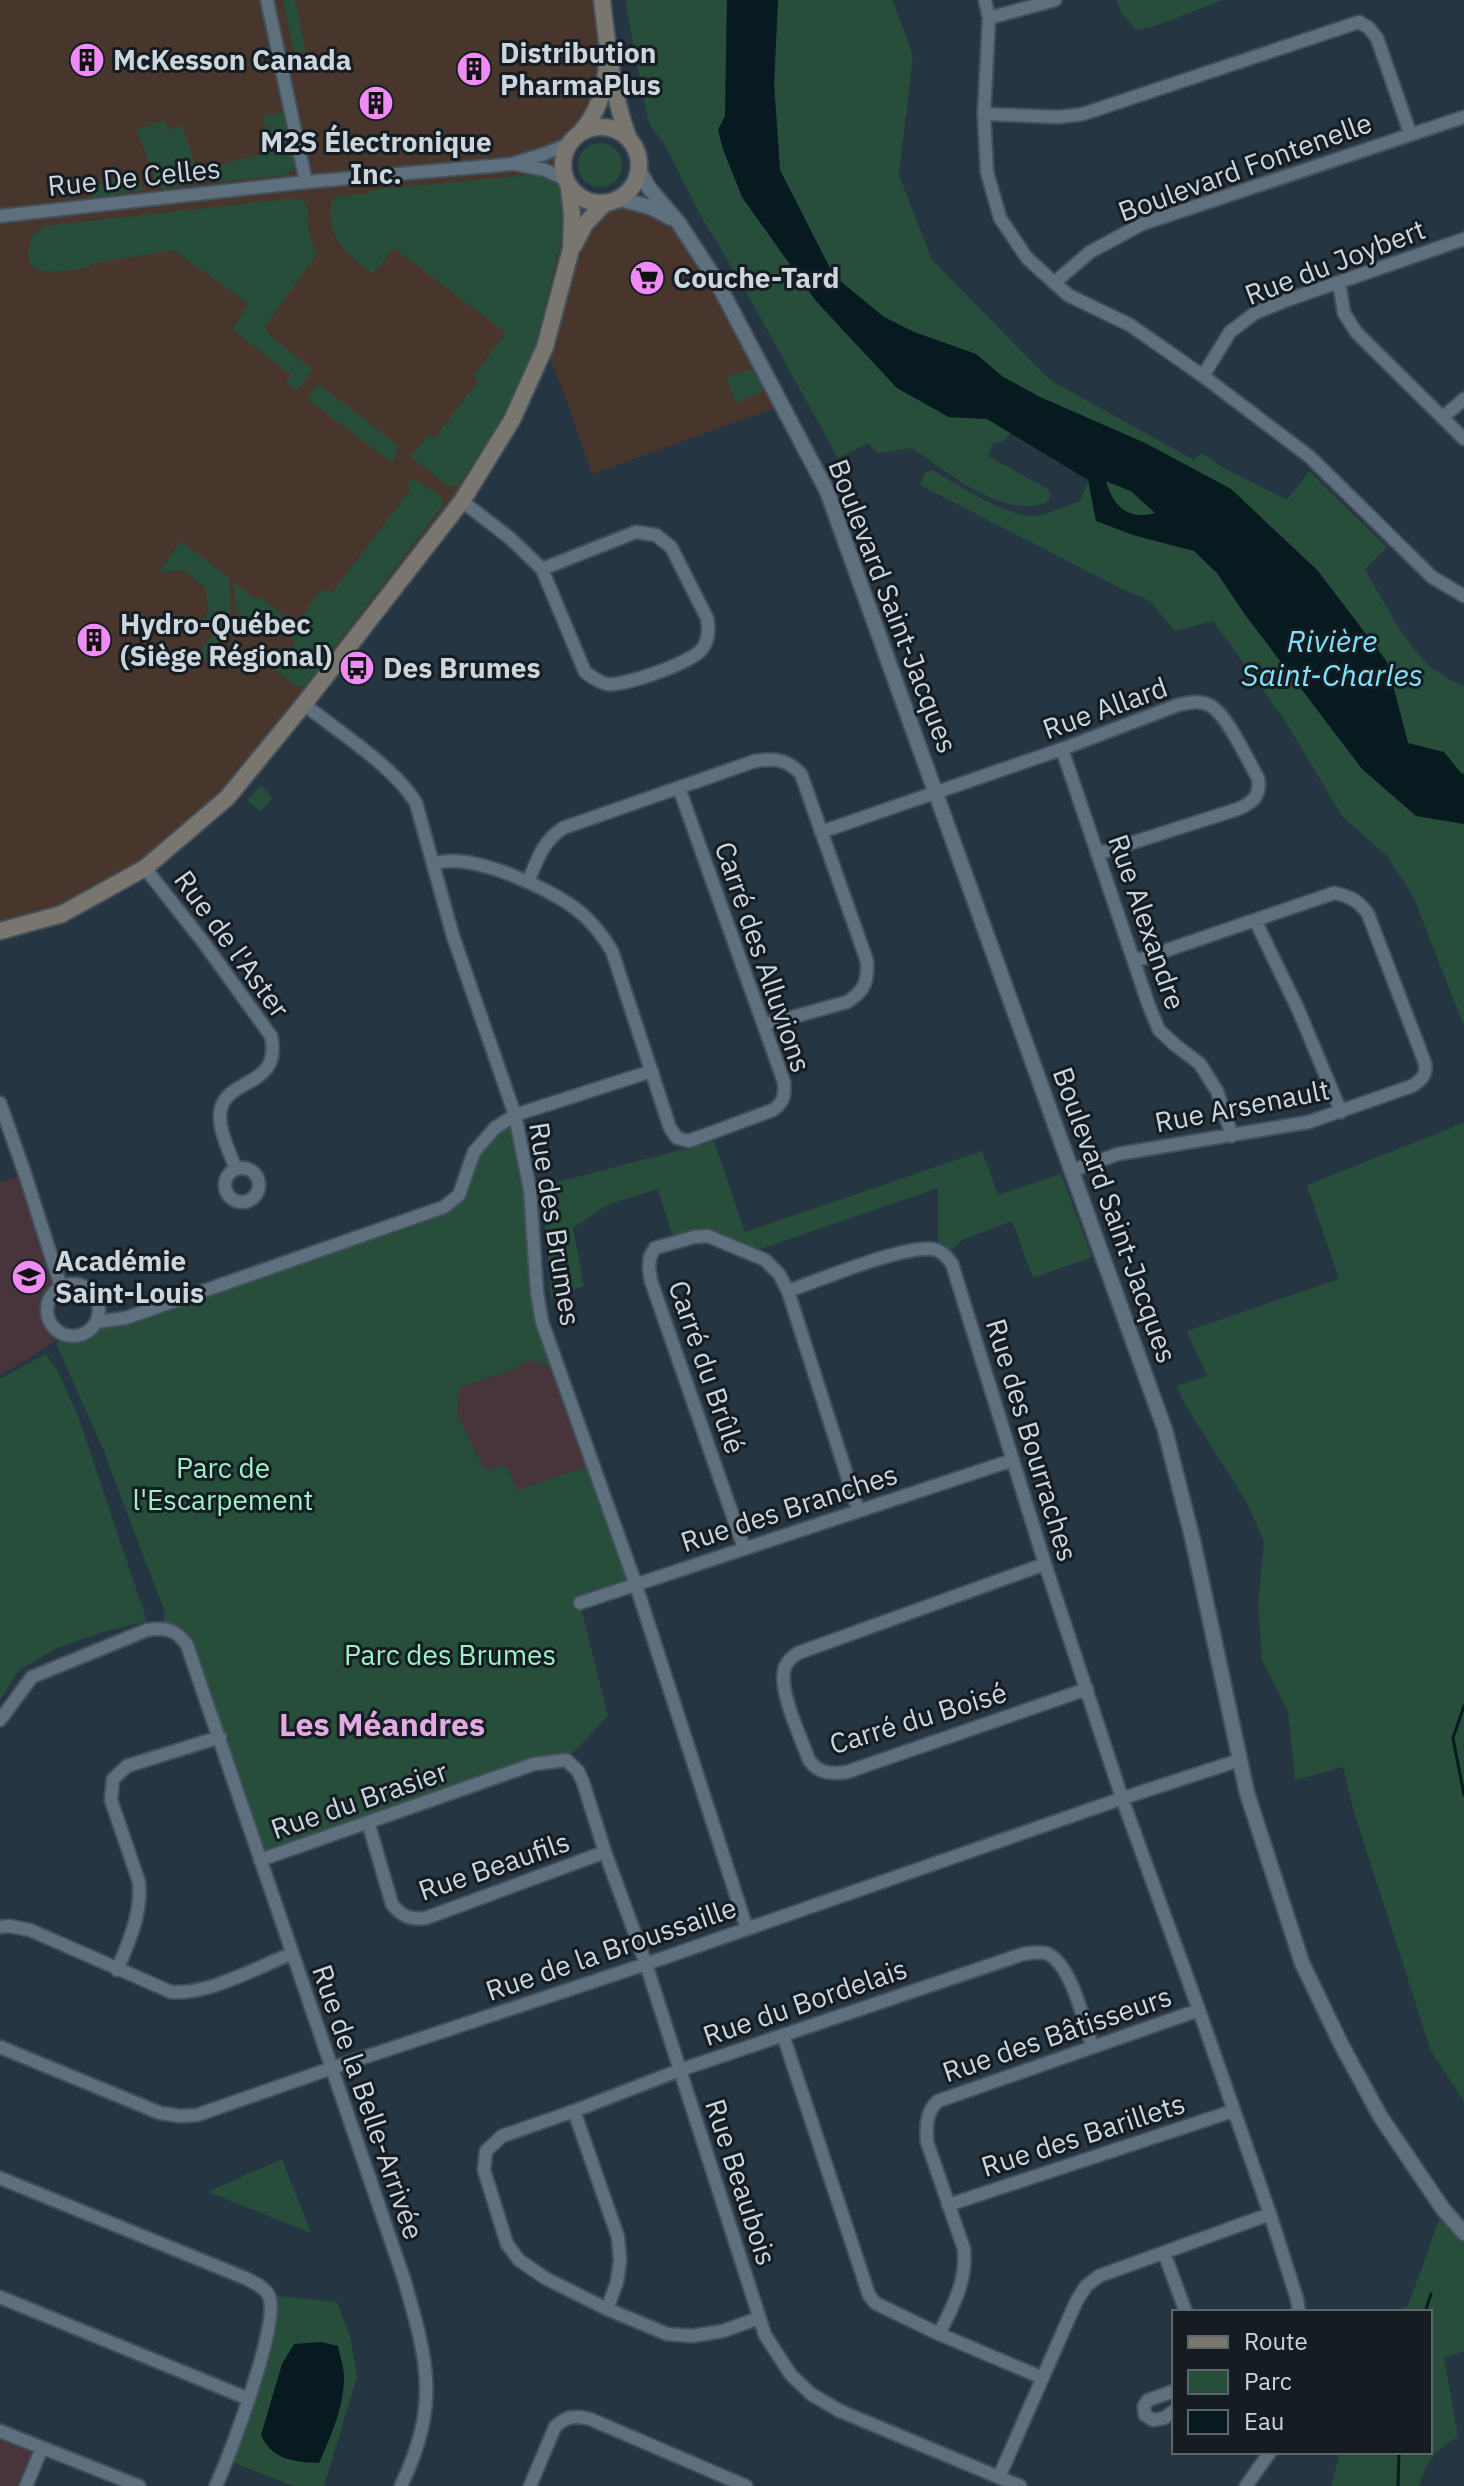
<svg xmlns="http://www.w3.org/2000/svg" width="1464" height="2486" font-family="'IBM Plex Sans',sans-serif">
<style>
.industrial{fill:#48362d}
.education{fill:#48343b}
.green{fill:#264e3b}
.water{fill:#071a20;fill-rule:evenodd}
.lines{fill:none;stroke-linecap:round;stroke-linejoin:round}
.stream{stroke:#071a20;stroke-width:3}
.minor-casing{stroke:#43505b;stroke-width:16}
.tertiary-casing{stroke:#43505b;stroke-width:18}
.secondary-casing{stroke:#43505b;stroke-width:20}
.minor{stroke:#5e6f7d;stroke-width:12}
.tertiary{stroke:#5e6f7d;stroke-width:14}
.secondary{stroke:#79766f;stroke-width:16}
.labels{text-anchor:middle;stroke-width:6;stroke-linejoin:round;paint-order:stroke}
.poi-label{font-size:28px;font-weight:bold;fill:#ccd6de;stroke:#151c22;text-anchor:start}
.street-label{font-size:28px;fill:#ccd6de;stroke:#151c22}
.park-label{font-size:28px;fill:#9ef1c7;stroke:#151c22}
.water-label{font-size:30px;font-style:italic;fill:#80e3fd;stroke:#151c22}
.quarter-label{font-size:32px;font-weight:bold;fill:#e1aae3;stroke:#151c22}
</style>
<rect width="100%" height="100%" fill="#263542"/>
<path class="industrial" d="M0,0H602L605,84L580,133L572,139L565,151L562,164L565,179L575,194L589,202H614L678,222L783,405L592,474L567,401L546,348L491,456L227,798L145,868L62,914L0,931Z"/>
<path class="education" d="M25,1174L61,1287L51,1295L47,1307L48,1319L54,1329L65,1335L0,1376V1182Z
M412,1318L559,1370L593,1464L356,1550Z
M0,2431L42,2448L26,2486H0Z"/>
<path class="green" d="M283,0H295L306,51L294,53Z
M625,0H727L725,116L718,130L723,149L742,197L816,301L897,388L948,417L987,419L1011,433L1003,441L992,444L988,456L1048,489L1051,496L1047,503C999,518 950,473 912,448L878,453L868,443L838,458L738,277L702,218L665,145L650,125L644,102Z
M778,0H892L913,55L899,175L932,260L1050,380L1194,460L1201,453L1224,468L1287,500L1309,471L1387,547L1365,569C1381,598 1407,647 1432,668C1441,675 1453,681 1464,687V774H1461L1443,752L1408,743L1387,662L1318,571L1231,489L1145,443L1040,397L1003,377L976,354L914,332L884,317L834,276L780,170L774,84Z
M1117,0H1223L1152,27L1136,30L1120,11Z
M284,112L295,167L286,175L217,182L215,166L271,152L263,116Z
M165,120L169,130L182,125L201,183L165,189L160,188L156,182L137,130Z
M578 165a22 22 0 1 1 44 0a22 22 0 1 1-44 0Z
M137,170L143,190L92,198L88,189Z
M541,174V177C567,179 566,203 562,224L565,225L534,348L501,420L458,486H448L411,457L428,434L435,438L478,381L473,376L506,333L394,248L373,274C346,253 330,243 330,205L338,196L369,194L370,190Z
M296,198L304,202L307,207L309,232L317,254L265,326L269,335L313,370L297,390L286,382L291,375L232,329L249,304L173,250L90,264L92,267C62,270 15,286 32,236L45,226Z
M747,370L755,372L766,390L736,403L726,377Z
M318,384L398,445L393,463L307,399Z
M932,470C954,483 1012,520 1037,516C1051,513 1066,506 1080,501L1089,480L1133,535L1194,551L1217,573L1246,616L1440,819L1464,824V1026L1413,896L1387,856L1342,816L1284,719L1213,621L1175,631L1150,601L1122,589L920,485L925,472Z
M414,479L440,496L443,502L442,506L305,686H296L274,669L295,642L287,635L323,588L331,594L411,489L405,484Z
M1105,481L1130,491L1156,513C1126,521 1115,507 1105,481Z
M181,541L229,578L231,613L220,628L218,648L206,661L184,662L183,658L190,649L201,650L213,634L202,620L209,611L205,587L182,570L158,573Z
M233,582L258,600L260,597L290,620L283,629L264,615L258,622L253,618L250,622L237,612Z
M261,786L273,798L260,811L247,800Z
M515,1115L526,1167L537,1293L559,1370L530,1360L509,1371L460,1387L457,1414L484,1469L508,1467L516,1491L593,1464L636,1585L580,1603L608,1716L566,1760L260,1860L187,1645L162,1628L165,1613L103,1449L56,1344L65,1335C79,1337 88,1333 97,1322L250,1276L459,1195L474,1152Z
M1464,1123V2101L1431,2051L1354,1812L1343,1767L1295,1780L1288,1712L1262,1660L1258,1605L1264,1542L1247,1503L1183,1401L1177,1386L1207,1376L1187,1331L1339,1279L1307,1185Z
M714,1141L745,1232L982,1151L998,1195L1061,1174L1092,1257L1033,1278L1012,1221L962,1240L946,1255L938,1248V1188L749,1253L725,1242L674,1241L658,1189L609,1204L573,1228L584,1286L551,1299L543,1186L684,1149L687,1150Z
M46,1354L57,1370L79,1418L147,1621L103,1632L57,1648L19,1670L0,1700V1379Z
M282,2159L311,2233L208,2192Z
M1443,2209L1464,2233V2351L1444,2358L1458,2437C1434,2450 1428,2460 1419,2486H1331L1340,2452H1430V2312H1388L1408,2306Z
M269,2295L337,2302L350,2336L357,2377L324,2486H293L227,2460L249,2399Z"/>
<path class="water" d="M727,0H778L774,84L780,170L834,276L884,317L914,332L976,354L1003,377L1040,397L1145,443L1231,489L1318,571L1387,662L1408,743L1444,752L1461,773L1464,774V824L1416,816L1362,769L1246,616L1217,573L1194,551L1133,535L1096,521L1088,480L987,419L949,417L897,388L816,301L742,197L723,149L718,130L725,116ZM1106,481L1131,491L1155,513C1128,521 1113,506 1106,481Z
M321,2342L338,2346C340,2356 344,2367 344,2377C344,2407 331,2436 319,2463C294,2462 272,2460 261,2435L282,2364L294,2344Z"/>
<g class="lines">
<path class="stream" d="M1464,1706L1453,1738L1464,1795
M1425,2312L1431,2294
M1398,2486L1399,2452"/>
<defs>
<path id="minor" d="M267,0L306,182
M985,0L989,18L984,114L987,172L1000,218L1027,258L1068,295L1130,325L1203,376L1310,457L1432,577L1464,596
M989,18L1055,0
M984,114L1059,117L1083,114L1359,22L1369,28L1377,38L1410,133
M515,164L545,170L565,179
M0,216L306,182L512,164L544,154L569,144
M1339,282L1344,313L1356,332L1464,439
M1054,283L1090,252L1142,224L1464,117
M1203,376L1230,332L1255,313L1287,300L1464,239
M1443,417L1464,399
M462,501L511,539L542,569L585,672C592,677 598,682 607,684C625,686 691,663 702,649C709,640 709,628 707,618L671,547L656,535L636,532L542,569
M304,704C338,732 394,766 416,803L453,936L515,1115L530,1190L537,1293L542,1322L636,1585L747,1929
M1062,749L1149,1006L1159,1030L1174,1044L1200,1064L1217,1091L1232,1136
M821,832L1062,749L1178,705C1188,703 1199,700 1209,705C1226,712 1248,761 1258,778C1261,795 1254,802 1238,809L1097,854
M433,864C468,850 553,889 581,913C594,924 603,936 612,951L670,1128L677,1138L689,1141L773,1110C784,1102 785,1095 784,1082L679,788
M145,868L204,943L271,1036C282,1087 230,1077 221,1108C216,1126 230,1153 236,1169
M528,882C537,860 543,841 563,828L755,761C774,758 787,759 801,774L867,961C868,981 865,991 847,1002L764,1025
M1255,920L1298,1009L1341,1112
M0,1103L25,1174L61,1287
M225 1185a17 17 0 1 1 34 0a17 17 0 1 1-34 0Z
M1071,1171L1118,1154L1309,1122L1412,1086C1422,1080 1427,1074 1425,1063L1368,914C1359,901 1350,896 1334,893L1135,961
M47 1310a26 26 0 1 1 52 0a26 26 0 1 1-52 0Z
M788,1291C820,1280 903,1245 933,1249C942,1251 947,1257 952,1264L1045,1564L1122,1798L1199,2010L1270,2214L1297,2299L1299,2312
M97,1322L126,1318L444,1207L459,1195L474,1152L495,1128L515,1115L652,1071
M744,1548L651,1281L649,1268L650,1257L655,1248L694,1237L708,1236L765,1260L779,1274L788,1291L858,1510
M1045,1564L798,1653C792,1657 788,1660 785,1667C777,1689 801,1737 809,1760C819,1774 831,1774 847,1772L1087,1689
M580,1603L1013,1460
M0,1720L32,1677L147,1630C165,1627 176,1629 187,1645L404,2279C428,2363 440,2403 401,2486
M368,1822L392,1904C401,1916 410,1920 426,1918L605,1852
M260,1860L534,1764L566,1760L578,1771L583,1782L605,1852L646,1964L765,2335L791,2375L811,2394L840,2411L1020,2486
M0,1927L9,1926L30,1930L171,1992C209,1995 255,1968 291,1954
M117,1970C129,1942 142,1913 139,1882L111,1800L113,1779L127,1766L220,1737
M783,2035L869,2295L875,2303L939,2334L1043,2378
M0,2047L160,2113L180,2116L197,2115L332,2068L646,1964L1123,1798L1240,1760
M574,2111L618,2237L620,2261L617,2282L607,2309
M0,2178L245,2278C253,2282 265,2287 269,2296C281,2322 229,2456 216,2486
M948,2205L1233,2111
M1164,2253L1186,2312
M0,2297L249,2399
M759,2318L723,2331L692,2336L667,2334L607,2309L545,2278L519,2260L507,2244L484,2170L486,2151L502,2136L574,2111L680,2070L1023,1954C1031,1953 1041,1951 1048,1954C1072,1966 1084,2022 1092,2046
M939,2334C953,2306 967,2281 964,2249L927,2142C926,2125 926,2112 938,2101L1199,2010
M1174,2391L1148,2400L1144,2406L1145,2415L1153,2420L1164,2418L1174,2411
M0,2431L139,2486
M999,2477L1076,2302L1086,2286L1099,2276L1270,2214
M26,2486L42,2448
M530,2486L555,2427C566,2416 575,2415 590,2419L746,2486
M1246,2486L1270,2452"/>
<path id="tertiary" d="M639,170L649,188L678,222L716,280L827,491L1165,1430L1193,1541L1247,1793L1302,1963L1341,2044L1380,2116L1443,2209L1464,2233
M619,199L650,207L671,218"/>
<path id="secondary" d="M602,0C607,43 613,99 629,139
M563 165a38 38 0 1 1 76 0a38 38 0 1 1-76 0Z
M581,132C598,112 604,92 607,66
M574,245L585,224L605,203
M0,931L62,914L145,868L227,798L304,704L462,501L512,420L545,347L571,249L572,215L569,188"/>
</defs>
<use href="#minor" class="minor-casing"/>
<use href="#tertiary" class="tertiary-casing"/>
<use href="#secondary" class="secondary-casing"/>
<use href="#minor" class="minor"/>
<use href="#tertiary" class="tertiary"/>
<use href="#secondary" class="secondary"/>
</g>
<defs>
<symbol id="building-disc" viewBox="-11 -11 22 22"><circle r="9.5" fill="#f08bf6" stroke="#151c22"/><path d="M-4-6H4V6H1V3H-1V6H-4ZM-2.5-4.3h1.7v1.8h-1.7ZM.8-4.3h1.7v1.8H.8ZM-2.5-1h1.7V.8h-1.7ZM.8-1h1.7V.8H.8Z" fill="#111"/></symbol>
<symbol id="supermarket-disc" viewBox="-11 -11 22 22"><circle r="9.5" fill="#f08bf6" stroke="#151c22"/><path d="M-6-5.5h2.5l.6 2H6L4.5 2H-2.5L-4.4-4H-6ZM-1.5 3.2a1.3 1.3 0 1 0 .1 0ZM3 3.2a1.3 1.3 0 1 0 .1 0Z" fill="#111"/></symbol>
<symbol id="bus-disc" viewBox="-11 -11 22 22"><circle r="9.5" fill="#f08bf6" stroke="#151c22"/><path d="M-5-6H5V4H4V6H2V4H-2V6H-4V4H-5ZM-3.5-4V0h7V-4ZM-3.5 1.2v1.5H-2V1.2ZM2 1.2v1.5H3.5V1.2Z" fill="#111"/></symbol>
<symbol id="school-disc" viewBox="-11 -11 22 22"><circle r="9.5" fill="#f08bf6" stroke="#151c22"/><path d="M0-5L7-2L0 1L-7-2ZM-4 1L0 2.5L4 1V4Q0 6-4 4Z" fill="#111"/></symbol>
</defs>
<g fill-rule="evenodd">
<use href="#building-disc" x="67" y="40" width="40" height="40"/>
<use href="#building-disc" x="454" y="49" width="40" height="40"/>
<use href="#building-disc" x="356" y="83" width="40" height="40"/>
<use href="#supermarket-disc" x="627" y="258" width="40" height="40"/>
<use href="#building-disc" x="74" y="620" width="40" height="40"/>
<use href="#bus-disc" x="337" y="648" width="40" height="40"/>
<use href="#school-disc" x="9" y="1257" width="40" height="40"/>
</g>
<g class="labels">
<g class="poi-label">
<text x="500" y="63">Distribution<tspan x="500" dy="32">PharmaPlus</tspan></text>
<text x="113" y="70">McKesson Canada</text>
<text x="376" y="152" text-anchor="middle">M2S Électronique<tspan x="376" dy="32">Inc.</tspan></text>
<text x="673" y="288">Couche-Tard</text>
<text x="120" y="634">Hydro-Québec<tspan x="120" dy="32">(Siège Régional)</tspan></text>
<text x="383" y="678">Des Brumes</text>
<text x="55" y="1271">Académie<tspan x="55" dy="32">Saint-Louis</tspan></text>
</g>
<g class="street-label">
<text transform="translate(1245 167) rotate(-20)" y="10">Boulevard Fontenelle</text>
<text transform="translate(134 177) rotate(-6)" y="10">Rue De Celles</text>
<text transform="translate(1335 262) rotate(-21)" y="10">Rue du Joybert</text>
<text transform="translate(893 606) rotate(69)" y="10">Boulevard Saint-Jacques</text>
<text transform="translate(1105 708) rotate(-20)" y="10">Rue Allard</text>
<text transform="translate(1147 922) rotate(71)" y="10">Rue Alexandre</text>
<text transform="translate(232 944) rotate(54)" y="10">Rue de l'Aster</text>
<text transform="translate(763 957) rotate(71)" y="10">Carré des Alluvions</text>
<text transform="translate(1242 1106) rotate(-11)" y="10">Rue Arsenault</text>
<text transform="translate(1115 1215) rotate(70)" y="10">Boulevard Saint-Jacques</text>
<text transform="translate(555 1224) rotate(81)" y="10">Rue des Brumes</text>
<text transform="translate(707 1367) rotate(71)" y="10">Carré du Brûlé</text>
<text transform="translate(1032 1440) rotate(73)" y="10">Rue des Bourraches</text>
<text transform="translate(789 1508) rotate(-18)" y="10">Rue des Branches</text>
<text transform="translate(918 1718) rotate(-17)" y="10">Carré du Boisé</text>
<text transform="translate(359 1800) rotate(-19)" y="10">Rue du Brasier</text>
<text transform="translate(494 1866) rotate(-19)" y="10">Rue Beaufils</text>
<text transform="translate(611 1949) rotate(-19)" y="10">Rue de la Broussaille</text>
<text transform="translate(805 2002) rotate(-19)" y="10">Rue du Bordelais</text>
<text transform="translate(1057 2034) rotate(-19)" y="10">Rue des Bâtisseurs</text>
<text transform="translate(368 2102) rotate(71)" y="10">Rue de la Belle-Arrivée</text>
<text transform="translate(1083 2135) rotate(-18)" y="10">Rue des Barillets</text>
<text transform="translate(741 2182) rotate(72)" y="10">Rue Beaubois</text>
</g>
<g class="park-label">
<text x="223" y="1478">Parc de<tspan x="223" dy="32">l'Escarpement</tspan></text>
<text x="450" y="1665">Parc des Brumes</text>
</g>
<g class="water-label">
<text x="1332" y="652">Rivière<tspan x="1332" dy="34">Saint-Charles</tspan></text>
</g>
<g class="quarter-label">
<text x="382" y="1736">Les Méandres</text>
</g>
</g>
<rect x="1172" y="2310" width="260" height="144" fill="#151c22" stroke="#5e666d" stroke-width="2"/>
<rect x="1188" y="2336" width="40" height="12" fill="#79766f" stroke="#5e666d" stroke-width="2"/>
<text x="1244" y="2350" font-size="24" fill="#ccd6de">Route</text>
<rect x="1188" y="2370" width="40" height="24" fill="#264e3b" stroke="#5e666d" stroke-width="2"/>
<text x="1244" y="2390" font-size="24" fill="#ccd6de">Parc</text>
<rect x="1188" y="2410" width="40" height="24" fill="#071a20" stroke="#5e666d" stroke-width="2"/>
<text x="1244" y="2430" font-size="24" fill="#ccd6de">Eau</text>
</svg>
